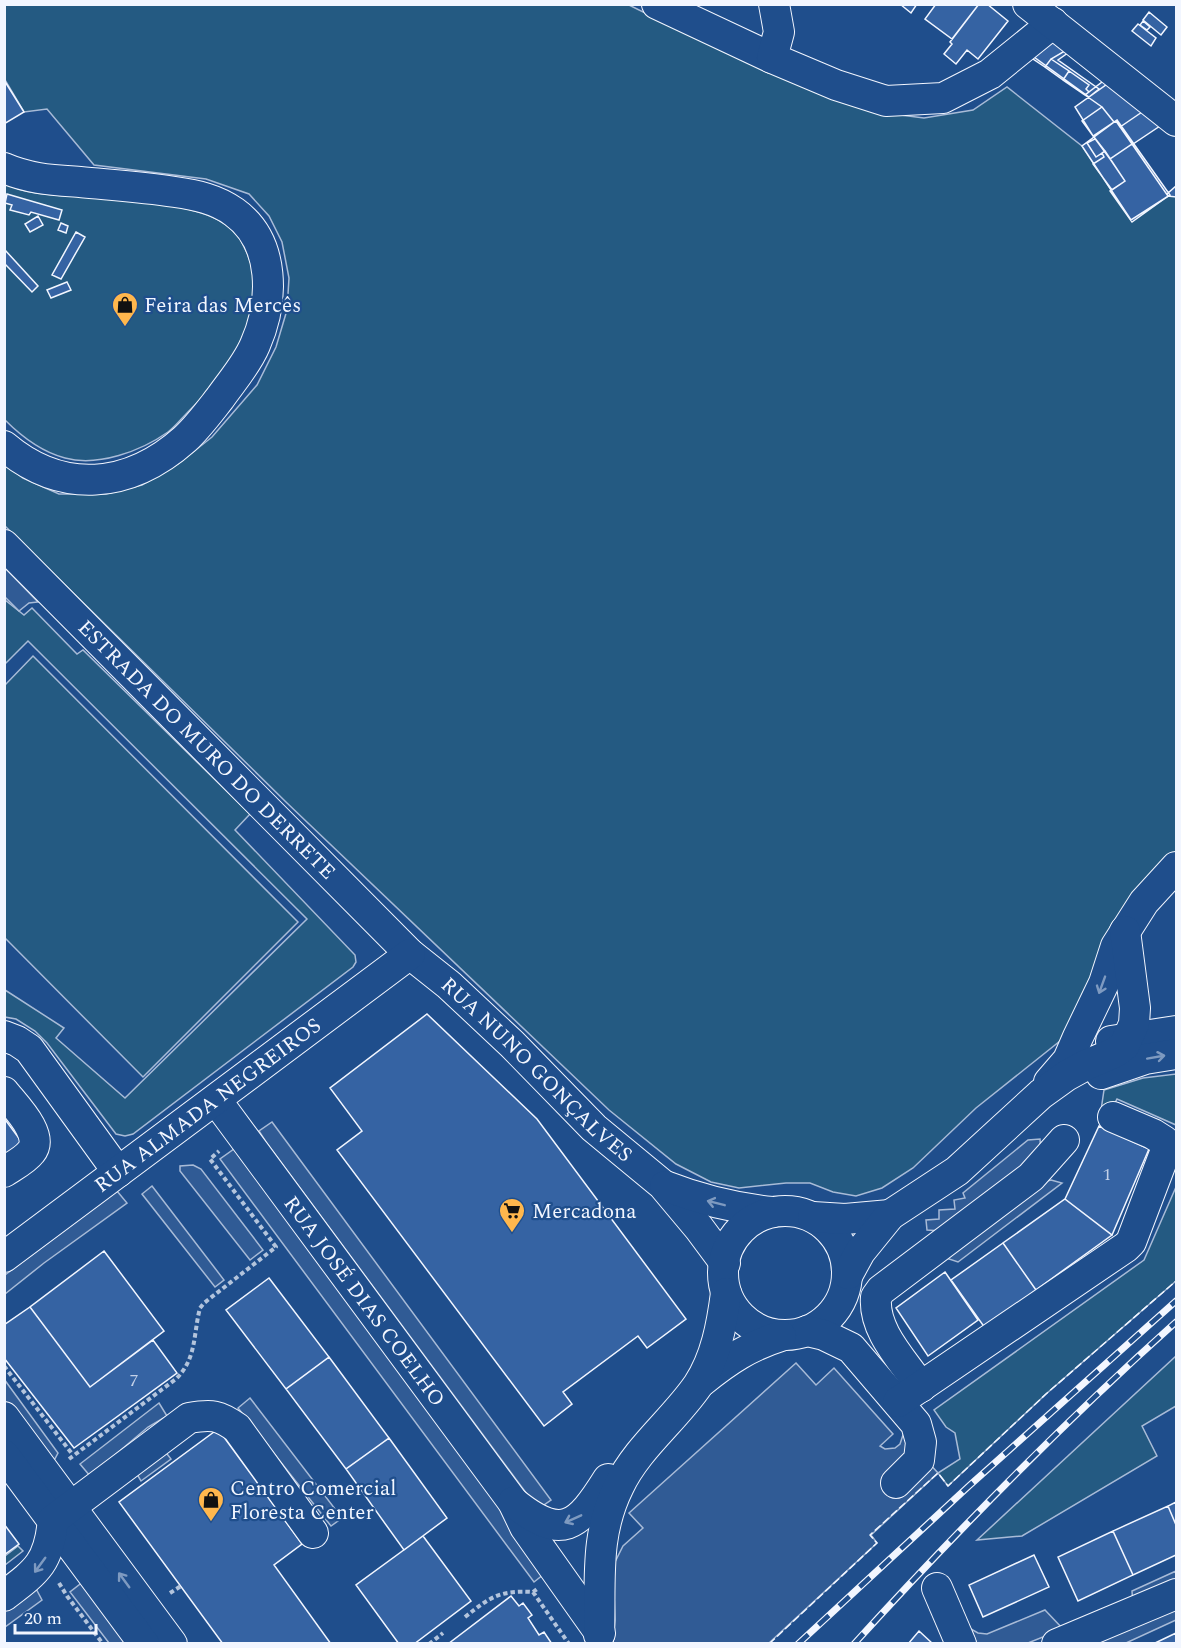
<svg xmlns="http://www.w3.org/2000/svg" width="1181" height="1648" font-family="Spectral,serif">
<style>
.green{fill:#245a82;stroke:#a8bbd7;stroke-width:1.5}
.parking{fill:#305b95;stroke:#a8bbd7;stroke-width:1.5}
.building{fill:#3563a3;stroke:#f2f6ff;stroke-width:1.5}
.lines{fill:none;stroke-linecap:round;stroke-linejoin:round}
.minor-casing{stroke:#f2f6ff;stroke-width:32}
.path{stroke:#b3c4dc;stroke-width:4;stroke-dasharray:4.5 3;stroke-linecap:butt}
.minor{stroke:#1f4e8c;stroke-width:30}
.rail-casing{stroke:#f2f6ff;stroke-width:7}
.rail{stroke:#1f4e8c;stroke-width:4.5;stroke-dasharray:14;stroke-linecap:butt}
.fence{stroke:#f2f6ff;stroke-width:1.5;stroke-dasharray:8 3;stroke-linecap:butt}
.oneway{stroke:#7e9ac0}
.labels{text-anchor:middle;stroke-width:4.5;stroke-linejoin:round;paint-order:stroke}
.number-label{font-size:18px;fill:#c3d1e8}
.poi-label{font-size:21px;fill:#f2f6ff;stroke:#1f4e8c;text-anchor:start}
.street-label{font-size:21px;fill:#f2f6ff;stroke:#1f4e8c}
</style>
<rect width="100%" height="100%" fill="#1f4e8c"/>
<path class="green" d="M5,5H629L690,35L869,111L924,118L973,110L1007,87L1082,146L1131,220L1170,195L1176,196V853L1065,1037L976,1108L913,1168L882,1188L856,1196L833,1192L810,1183H786L739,1188L711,1182L676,1164L609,1110L287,803L5,526V464L23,478L59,494H106L142,485L178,464L212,437L257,385L276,347L287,310L289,278L282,242L269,216L249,194L206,179L94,165L47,109L24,112L5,80Z
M4,183C26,194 48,195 71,196C112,199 187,201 222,222C232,228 241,238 245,249C274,306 228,373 187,413C181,419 175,427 168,432C141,451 98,467 65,458C42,452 22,437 5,420Z
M5,600L24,615L32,608L77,654L83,650L250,814L235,830L355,955L356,962L353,967L133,1134L125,1136L116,1134L47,1043L35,1031L16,1019L5,1017V990L64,1028L56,1038L125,1098L307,919L28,641L5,664Z
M33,656L298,922L143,1077L5,938V685Z
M1176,1074V1125L1117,1099L1106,1120L1100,1117L1104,1090L1143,1078Z
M1176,1187V1281L1046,1394L948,1486L938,1473L960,1459L955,1433L946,1427L934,1410L1144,1260Z
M1176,1356V1406L1142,1426L1157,1456L1022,1536L977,1540Z
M18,1546L23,1551L5,1565V1556Z"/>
<path class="parking" d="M5,568L38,602L29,603L19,611L5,597Z
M272,1122L551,1500L538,1509L266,1142L259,1131Z
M1040,1139L1041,1157L942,1231L927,1230L926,1220L939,1219V1210L955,1209L954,1200L965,1198L963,1193L1028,1140Z
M234,1149L549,1570L534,1582L220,1159Z
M193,1165L201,1169L263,1250L250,1260L180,1171V1166Z
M1051,1180L1062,1183L958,1262L943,1257L1047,1181Z
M152,1186L224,1280L215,1287L142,1194Z
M117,1191L127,1203L44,1263L5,1294V1275Z
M796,1363L816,1385L834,1368L893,1434L880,1446L885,1449L895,1448L900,1444L903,1435L938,1473L871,1535L877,1543L769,1643L613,1644L615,1620L613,1566L623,1546L643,1528L629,1513Z
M4,1379L58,1453L51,1466L5,1404Z
M250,1398L342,1518L331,1526L238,1408Z
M159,1403L167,1416L148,1427L90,1476L80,1464Z
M164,1450L171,1459L141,1481L135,1471Z
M1176,1571V1586L1133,1606L1132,1591Z
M84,1581L130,1643H109L70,1592Z
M33,1583L42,1600L5,1627V1603Z
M1176,1604V1620L1126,1643L1092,1644Z
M1045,1610L1063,1629L1028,1643L977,1644L971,1629L978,1633L987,1634Z"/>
<path class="building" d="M900,4H917L911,13Z
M936,4H979L952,39L925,19Z
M979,4H987L1008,21L978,59L967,50L956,64L944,54L952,44L950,42Z
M1149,12L1167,27L1161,35L1143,20Z
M1143,21L1150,27L1147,30L1140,25Z
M1138,24L1156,38L1151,46L1132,31Z
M1058,38L1072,50L1058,60L1099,89L1089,97L1034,57Z
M1058,39L1070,48L1051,59L1045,67L1030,57Z
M1051,59L1069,71L1063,80L1045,67Z
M1069,71L1089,85L1086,89L1089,92L1085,95L1063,80Z
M1110,76L1145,110L1120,127L1116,121L1114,122L1102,107L1085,95Z
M4,80L24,112L4,124Z
M1113,80L1163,124L1133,144L1117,120L1093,136L1075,107Z
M1102,107L1114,122L1116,121L1132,144L1110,159L1082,121Z
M1117,120L1170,195L1131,220L1082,146Z
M1094,137L1105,151L1096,157L1087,143L1095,139Z
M1132,144L1168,196L1132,222L1110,191L1125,181L1110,159Z
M1105,151L1125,181L1112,190L1093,164L1104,157L1102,153Z
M1176,186V197L1168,196L1167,194Z
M7,194L62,210L59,220L31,212L29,215L10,210L12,205L5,203Z
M38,216L43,225L30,232L25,224Z
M61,223L68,226L66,233L58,230Z
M76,232L85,237L61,279L52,275Z
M5,250L38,286L32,292L4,263Z
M67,282L71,290L51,298L47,290Z
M427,1014L537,1119L686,1319L647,1348L638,1336L563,1392L572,1404L544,1426L337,1150L362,1131L330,1088Z
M4,1118L24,1145L4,1159Z
M1099,1126L1149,1149L1112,1235L1065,1199Z
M1065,1199L1112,1235L1036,1290L1003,1243Z
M1003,1243L1036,1290L985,1328L951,1280Z
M104,1251L164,1331L90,1387L30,1307Z
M945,1272L978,1320L928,1356L896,1308Z
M269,1278L329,1357L286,1389L226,1310Z
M30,1307L90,1387L153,1340L177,1373L74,1448L4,1358V1325Z
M329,1357L389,1438L346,1469L286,1389Z
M218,1429L302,1544L274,1565L331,1644H223L119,1502Z
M389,1438L447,1518L404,1550L346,1469Z
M1176,1502V1525L1168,1506Z
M1168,1506L1176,1525V1555L1133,1575L1113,1531Z
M4,1524L19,1544L4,1555Z
M1113,1531L1133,1575L1078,1601L1058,1557Z
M423,1536L471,1601L414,1644H399L356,1585Z
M1034,1555L1049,1587L983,1617L969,1585Z
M511,1596L519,1606L523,1603L532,1615L528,1618L539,1635L544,1632L552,1644H448Z
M919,1631L933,1644H908Z
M1176,1633V1644H1153Z"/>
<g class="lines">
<defs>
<g id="minor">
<path d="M657,4L772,58"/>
<path d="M774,4L779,32L772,58L836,85L886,101L943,98L990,74L1053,23"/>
<path d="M1028,4L1176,121"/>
<path d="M4,168C29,179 53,180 80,182C111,185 143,187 175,192C196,195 216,199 234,212C276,242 274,302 255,345C247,364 232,381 220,398C209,412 198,427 185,439C129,489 62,495 4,446"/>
<path id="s1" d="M4,545L410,954L449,985L512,1044L594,1128L663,1185L699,1228L725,1263"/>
<path d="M4,1036L17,1041L29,1049L118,1172"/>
<path d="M1111,1041L1176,1031"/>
<path d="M1101,1074L1145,1059L1176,1054"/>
<path d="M1049,1082L1068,1060L1078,1037L1104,983L1116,946L1144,902L1176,867"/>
<path d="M4,1092C15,1106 45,1135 31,1152C25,1160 13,1166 4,1172"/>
<path id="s2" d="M216,1100L513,1502L525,1527L600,1633"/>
<path d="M665,1186C701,1200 733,1208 772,1212"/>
<circle cx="785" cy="1273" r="62"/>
<path d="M813,1217L845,1219L890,1215"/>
<path id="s3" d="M4,1257L410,954"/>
<path d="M848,1274L860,1252L890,1215L957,1171L1041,1094L1066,1076L1086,1065L1114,1053L1124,1046L1134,1024L1135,1008L1125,931"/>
<path d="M807,1331L824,1335L851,1348L916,1424L921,1442L919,1460L896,1483"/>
<path d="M702,1381C728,1360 749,1346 781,1336"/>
<path d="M921,1387C903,1360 873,1331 876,1297L881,1290L1031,1177L1064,1140"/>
<path d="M898,1402L1126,1247L1131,1242L1166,1150L1164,1141L1153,1134L1113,1117"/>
<path d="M4,1417L172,1644"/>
<path d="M4,1455L144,1644"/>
<path d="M513,1502C562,1542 578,1527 608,1479"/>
<path d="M937,1588L961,1644"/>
<path d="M4,1596C37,1571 49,1563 53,1520L189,1418C212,1414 219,1415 237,1428L313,1533"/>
<path d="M599,1635C601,1582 594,1536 619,1486C637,1448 674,1420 698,1385C716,1358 722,1324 726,1293"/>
<path d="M1057,1644L1176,1594"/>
</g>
</defs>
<use href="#minor" class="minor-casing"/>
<path class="path" d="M4,1366L73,1455
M69,1459L176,1379C197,1358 193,1335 200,1308L204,1303L276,1247L210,1159L219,1151
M59,1583L67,1596L103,1644
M533,1592L569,1644
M170,1593L181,1586
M465,1617C490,1597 500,1590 533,1592L537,1589
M429,1644L443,1633"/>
<use href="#minor" class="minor"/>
<defs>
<path id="rail" d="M798,1644L970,1485L1176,1301
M854,1644C957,1531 1063,1423 1176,1322"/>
</defs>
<use href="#rail" class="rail-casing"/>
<use href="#rail" class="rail"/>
<path class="fence" d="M769,1644L877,1543L870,1535L938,1473L948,1486L1046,1394L1176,1281"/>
</g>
<defs><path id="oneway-shaft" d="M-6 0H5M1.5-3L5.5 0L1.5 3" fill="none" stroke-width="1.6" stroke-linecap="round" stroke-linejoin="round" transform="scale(1.5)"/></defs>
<g class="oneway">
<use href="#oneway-shaft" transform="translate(1102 985) rotate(110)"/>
<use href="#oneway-shaft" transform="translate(1156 1057) rotate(-10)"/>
<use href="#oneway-shaft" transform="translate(716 1203) rotate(-166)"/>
<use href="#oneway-shaft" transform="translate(573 1519) rotate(156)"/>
<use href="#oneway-shaft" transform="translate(40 1565) rotate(126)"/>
<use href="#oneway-shaft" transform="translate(124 1580) rotate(-126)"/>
</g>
<defs>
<symbol id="shop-pin" viewBox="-11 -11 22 30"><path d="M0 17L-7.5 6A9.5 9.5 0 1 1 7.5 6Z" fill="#ffb74d" stroke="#1f4e8c"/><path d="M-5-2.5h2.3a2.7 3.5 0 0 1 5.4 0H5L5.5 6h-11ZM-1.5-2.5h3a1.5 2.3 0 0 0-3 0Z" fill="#111"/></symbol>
<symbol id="supermarket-pin" viewBox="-11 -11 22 30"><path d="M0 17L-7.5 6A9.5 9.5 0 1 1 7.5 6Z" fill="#ffb74d" stroke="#1f4e8c"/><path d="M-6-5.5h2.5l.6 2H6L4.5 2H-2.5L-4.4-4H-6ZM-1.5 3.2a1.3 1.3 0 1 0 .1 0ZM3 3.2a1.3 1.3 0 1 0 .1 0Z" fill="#111"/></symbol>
</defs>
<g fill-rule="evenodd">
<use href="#shop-pin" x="110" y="290" width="30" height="40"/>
<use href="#supermarket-pin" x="497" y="1196" width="30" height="40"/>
<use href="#shop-pin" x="196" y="1485" width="30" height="40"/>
</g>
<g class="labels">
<g class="number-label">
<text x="1107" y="1180">1</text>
<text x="134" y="1386">7</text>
</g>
<g class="poi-label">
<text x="144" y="312">Feira das Mercês</text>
<text x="532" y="1218">Mercadona</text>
<text x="230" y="1495">Centro Comercial<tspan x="230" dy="24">Floresta Center</tspan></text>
</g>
<g class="street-label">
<text dy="7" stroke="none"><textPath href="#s1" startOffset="288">ESTRADA DO MURO DO DERRETE</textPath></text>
<text dy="7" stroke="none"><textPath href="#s1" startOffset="748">RUA NUNO GONÇALVES</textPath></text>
<text dy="7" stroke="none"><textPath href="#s3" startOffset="254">RUA ALMADA NEGREIROS</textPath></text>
<text dy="7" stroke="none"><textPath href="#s2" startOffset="250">RUA JOSÉ DIAS COELHO</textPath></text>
</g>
</g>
<rect width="1181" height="1648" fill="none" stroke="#f2f6ff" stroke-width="12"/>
<path d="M15 1624v9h81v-9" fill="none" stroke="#f2f6ff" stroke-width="3"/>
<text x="24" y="1624" font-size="18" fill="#f2f6ff" stroke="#1f4e8c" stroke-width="4.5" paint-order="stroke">20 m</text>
</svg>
